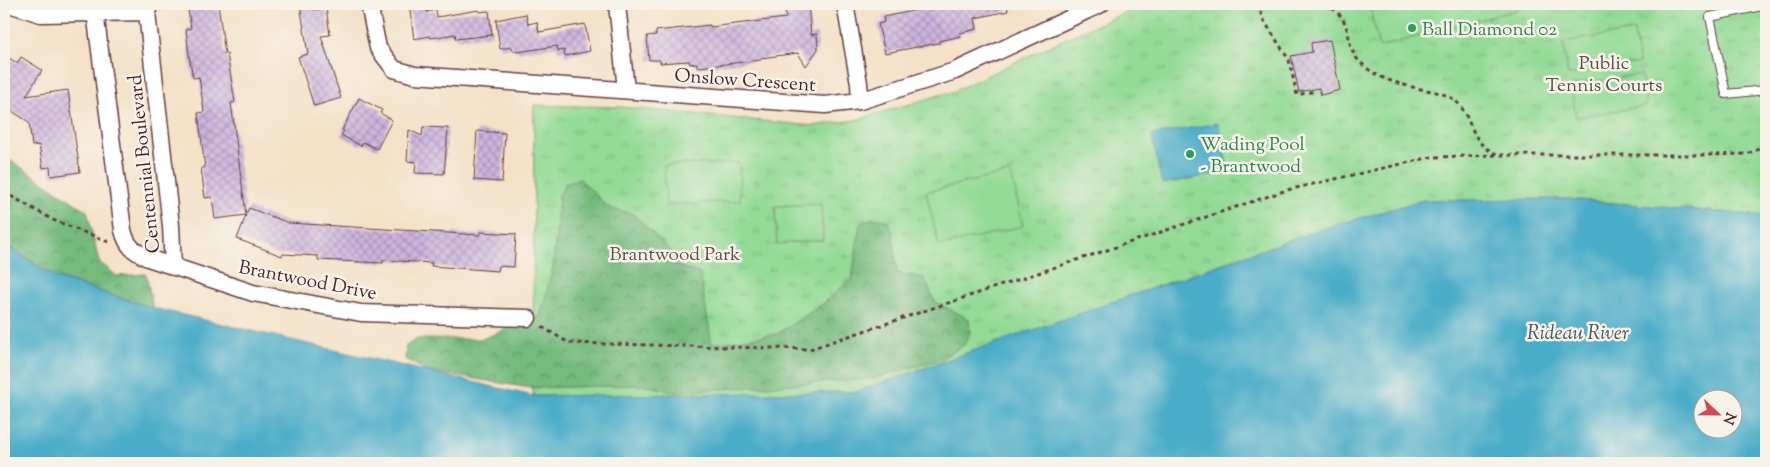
<svg xmlns="http://www.w3.org/2000/svg" width="1770" height="467" font-family="'Sorts Mill Goudy',serif">
<style>
.grass{fill:url(#grass-tufts);stroke:#6e7c60}
.forest{fill:url(#forest-crowns);stroke:#606c54}
.pitch{fill:#92da95;stroke:#6e7c60}
.water{fill:#48acc8;stroke:#49667a;fill-rule:evenodd}
.building{fill:url(#building-cross-hatch)}
.lines{fill:none;stroke-linecap:round;stroke-linejoin:round}
.lane-casing{stroke:#643c42;stroke-width:10}
.street-casing{stroke:#643c42;stroke-width:19}
.path{stroke:#643c42;stroke-width:3;stroke-dasharray:4 4;stroke-linecap:butt}
.lane{stroke:#fff;stroke-width:8}
.street{stroke:#fff;stroke-width:16}
.leisure-dot{fill:#2e9e5b;stroke:#f7f3e8;stroke-width:2}
.labels{text-anchor:middle;stroke-width:5;stroke-linejoin:round;paint-order:stroke}
.leisure-label{font-size:19px;fill:#27864d;stroke:#f7f3e8;text-anchor:start}
.park-label{font-size:19px;fill:#5c4e46;stroke:#f7f3e8}
.street-label{font-size:19px;fill:#4a1f2b;stroke:#f7f3e8}
.water-label{font-size:20px;font-style:italic;fill:#49576a;stroke:#f7f3e8}
</style>
<defs>
<pattern id="grass-tufts" width="24" height="20" patternUnits="userSpaceOnUse" patternTransform="scale(1.25)"><rect width="24" height="20" fill="#92da95"/><path d="M3 7l-1-3M5 7V3M7 7l1-3M15 17l-1-3M17 17v-4M19 17l1-3" fill="none" stroke="#7fbb81"/></pattern>
<pattern id="forest-crowns" width="20" height="18" patternUnits="userSpaceOnUse" patternTransform="scale(1.25)"><rect width="20" height="18" fill="#75ba7e"/><path d="M2 6a3 3 0 1 1 6 0M12 15a3 3 0 1 1 6 0" fill="none" stroke="#629767"/></pattern>
<pattern id="building-cross-hatch" width="8" height="8" patternUnits="userSpaceOnUse" patternTransform="scale(1.25)"><rect width="8" height="8" fill="#cdb6df"/><path d="M0 0l8 8M0 8l8-8" fill="none" stroke="#a893b5"/></pattern>
</defs>
<rect width="100%" height="100%" fill="#f7f3e8"/>
<filter id="ink" filterUnits="userSpaceOnUse"><feTurbulence type="fractalNoise" baseFrequency=".02" numOctaves="2"/><feDisplacementMap in="SourceGraphic" scale="10" xChannelSelector="R" yChannelSelector="G"/><feConvolveMatrix kernelMatrix="1 2 1 2 8 2 1 2 1" color-interpolation-filters="sRGB"/></filter>
<filter id="wash" filterUnits="userSpaceOnUse"><feTurbulence type="fractalNoise" baseFrequency=".0096" numOctaves="4" result="noise"/><feDisplacementMap in="SourceGraphic" scale="20" xChannelSelector="R" yChannelSelector="G"/><feGaussianBlur stdDeviation="1.12" result="paint"/><feColorMatrix in="noise" values="0 0 0 0 0 0 0 0 0 0 0 0 0 0 0 0 0 1.4 0 .05"/><feComposite in="paint" operator="in"/></filter>
<g filter="url(#wash)">
<rect width="100%" height="100%" fill="#f4e1c7"/>
<path class="grass" d="M1165,4H1766V216L1567,199L1424,200L1318,230L856,392L533,396L534,105L621,107L813,126L855,120L954,91L1075,34L1136,8Z"/>
<path class="forest" d="M4,156L87,211L99,262L117,276L146,274L153,308L57,278L4,244Z
M580,179L609,208L633,214L672,252L675,265L700,274L712,344L777,334L823,304L852,278L860,224L872,218L887,220L893,232L897,273L924,278L935,302L969,319L970,333L964,345L939,360L871,379L674,392L646,385L530,388L427,371L405,359L406,346L417,339H482L540,316L553,267L559,196L565,184Z"/>
<path class="pitch" d="M1369,4H1516L1519,9L1379,47Z
M1634,31L1639,63L1568,75L1563,42Z
M1641,74L1646,106L1576,117L1571,85Z
M739,163L740,201L666,205L664,165Z
M1011,172L1023,226L939,246L926,192Z
M821,204L823,240L777,244L775,206Z"/>
<path class="water" d="M1218,123L1229,172L1162,184L1152,135Z
M1567,199L1766,216V463H4V244L57,278L153,308L533,396L856,392L1318,230L1424,200ZM1702,400H1732V430H1702Z"/>
<g id="blocks">
<path class="building" d="M187,4H218L225,54H227L235,102L231,103L246,214L249,208L289,223L480,235V232L516,234L514,267L499,266L498,271L431,266L432,263L383,260V263L318,260V256L283,254L282,256L237,239L246,215L215,219L212,197L205,198L201,168H205L198,113L204,112L199,77L193,78L189,55L186,29L191,28Z
M300,4H311L313,10L326,8L330,35L321,36L341,98L314,106L298,57L308,54Z
M409,4H426L427,12L436,10L437,17L479,10V12L489,11L492,35L456,39L455,34L431,38L430,36L414,39Z
M784,4H808L811,35L817,34L818,49L806,66L798,53L761,58V60L699,67H697V63L690,64L689,61L660,63V60H649L647,36L656,35V31L710,25V27L786,18Z
M947,4H1007L1008,11L975,18L977,29L960,33L961,36L939,41V43L885,53L878,24L884,22L883,17Z
M526,14L528,24L537,22L539,32L585,24L590,51L565,56L564,50L558,51L557,46L517,52V50L513,51L512,47L500,49L496,20Z
M1330,40L1340,90L1321,95L1319,88L1299,92L1291,56L1312,52L1311,43Z
M4,55L17,63L21,57L42,70L26,96L68,90L80,172L51,176L50,167L43,168L39,145L32,146L29,122L4,106Z
M359,98L382,110L380,113L392,120L377,149L363,142L361,146L341,135L344,131L342,130Z
M423,127L448,128L444,174L415,173L416,162L407,161L409,130L422,136Z
M477,131L505,133L502,182L474,180Z"/>
</g>
</g>
<g filter="url(#ink)">
<use href="#blocks" fill-opacity="0" stroke="#643c42" stroke-width="1"/>
<g class="lines">
<defs>
<path id="lane" d="M1766,5L1710,17L1726,94L1766,90"/>
<path id="street" d="M9,4L41,14L148,12
M94,4L123,230C127,247 134,251 148,258L253,293L361,313L528,318
M146,4L171,226L173,267
M369,4L378,48L394,69L415,75L825,105L860,101L955,71L1101,4
M617,4L626,90
M845,4L859,83L860,101"/>
</defs>
<use href="#lane" class="lane-casing"/>
<use href="#street" class="street-casing"/>
<path class="path" d="M1258,4L1263,19L1289,60L1297,95L1316,91
M1325,4C1357,20 1342,43 1359,61C1377,80 1400,84 1425,90C1433,91 1442,93 1450,97C1466,106 1468,124 1477,138C1481,146 1490,151 1498,155H1705L1746,154L1755,151L1766,144
M4,192L53,220L109,242
M542,327L569,343L810,349L1287,190L1432,157L1498,155"/>
<use href="#lane" class="lane"/>
<use href="#street" class="street"/>
</g>
</g>
<g class="leisure-dot">
<circle cx="1412" cy="28" r="5"/>
<circle cx="1190" cy="154" r="5"/>
</g>
<g class="labels">
<g class="leisure-label">
<text x="1422" y="35">Ball Diamond 02</text>
<text x="1200" y="150">Wading Pool<tspan x="1200" dy="22">- Brantwood</tspan></text>
</g>
<g class="park-label">
<text x="1604" y="69">Public<tspan x="1604" dy="22">Tennis Courts</tspan></text>
<text x="675" y="260">Brantwood Park</text>
</g>
<g class="street-label">
<text transform="translate(745 79) rotate(4)" y="7">Onslow Crescent</text>
<text transform="translate(143 164) rotate(-96)" y="7">Centennial Boulevard</text>
<text transform="translate(308 279) rotate(11)" y="7">Brantwood Drive</text>
</g>
<g class="water-label">
<text x="1578" y="339">Rideau River</text>
</g>
</g>
<rect width="1770" height="467" fill="none" stroke="#f7f3e8" stroke-width="20"/>
<g transform="translate(1718 414) rotate(112)"><circle r="24" fill="#f7f3e8" stroke="#b29e9c"/>
<path d="M0-4L9 19L0 12L-9 19Z" fill="#d1495b"/>
<text y="-8" font-size="14" font-weight="bold" text-anchor="middle" fill="#4a1f2b">N</text>
</g>
</svg>
